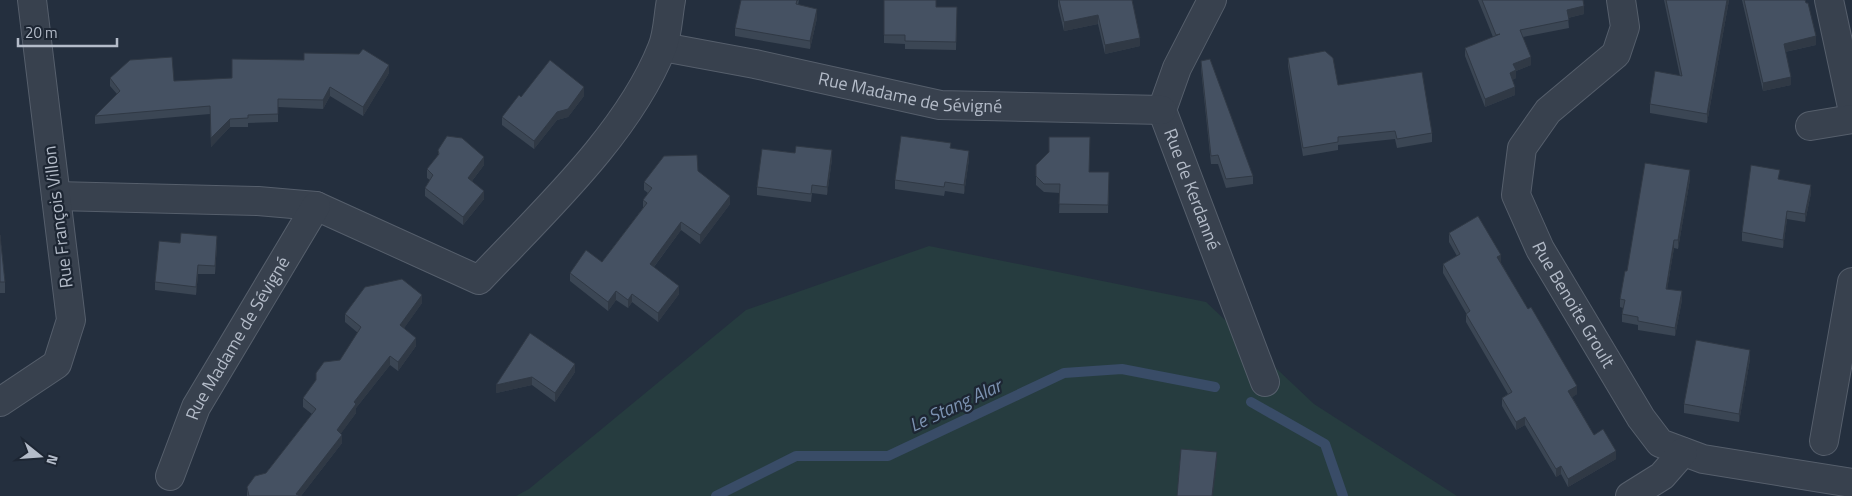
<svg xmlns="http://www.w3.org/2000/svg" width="1852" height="496" font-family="'Titillium Web',sans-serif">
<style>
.green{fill:#263c3f}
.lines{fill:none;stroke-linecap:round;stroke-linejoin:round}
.stream{stroke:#394c67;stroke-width:10}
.minor-casing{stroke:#565f6c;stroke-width:30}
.minor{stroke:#38414e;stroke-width:28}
.wall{fill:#3b4654}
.shaded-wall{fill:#303945}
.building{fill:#455162;stroke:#303945}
.labels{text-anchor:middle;stroke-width:4.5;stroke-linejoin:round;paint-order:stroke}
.street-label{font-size:18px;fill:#b4bcc9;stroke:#1d2633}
.water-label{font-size:19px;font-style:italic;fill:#7c92b1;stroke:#1d2633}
</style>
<rect width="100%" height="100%" fill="#242f3e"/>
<path class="green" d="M929,246L1206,302L1314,404L1457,496H516L529,489L746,310Z"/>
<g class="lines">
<path class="stream" d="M1251,402L1325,444L1343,496
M716,496L796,456H888L1064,373L1122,369L1215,387"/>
<defs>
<g id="minor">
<path id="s1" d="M1212,0L1177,68L1162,110L1265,382"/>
<path id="s2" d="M1621,0L1625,27L1616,54L1548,111L1522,148L1516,195L1540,249L1641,418L1660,443L1703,459L1852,483"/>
<path d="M1829,0L1852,107"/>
<path id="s3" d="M663,47L755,64L940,105L1162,110"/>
<path d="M1810,126L1852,119"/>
<path d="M56,196L258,201L316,206L479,280C542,213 628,134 662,48C668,34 668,15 671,0"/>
<path d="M0,402L57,364L71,320L32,0"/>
<path d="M1824,441L1852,282"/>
<path id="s4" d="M170,476L196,407L316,206"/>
<path d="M1630,496L1662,476L1683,452"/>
</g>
</defs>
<use href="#minor" class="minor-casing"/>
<use href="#minor" class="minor"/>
</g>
<path class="wall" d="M799,0L798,5L817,18L810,49L735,36V28Z
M884,0L936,7H957L956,50L905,49V44L884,43Z
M1058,0H1132L1140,46L1105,54L1098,24L1064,31L1058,6Z
M1478,0H1583L1584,14L1568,18L1569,28L1523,37L1531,65L1516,71V78L1512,80L1515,95L1485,107L1465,56V48L1493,37Z
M1664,0H1729L1707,123L1650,113V104L1680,76Z
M1742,0H1805L1816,45L1785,52L1791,85L1763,91Z
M1288,58L1338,85L1432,133V142L1397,148L1395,139L1338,145V150L1303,156L1288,66Z
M1201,61L1253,176V184L1226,188L1218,164H1211L1201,69Z
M389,73L363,116L330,96L323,109L278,107V122L248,123V127H230L211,147L210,114L95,124V116L117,94L110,86V78L174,81Z
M584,96L568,117L557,120L534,149L502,125V117Z
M951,148L969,159L964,194L945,191L944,196L895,189V180Z
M438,150L484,165L472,181L484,199L463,225L425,196V188L430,180L427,178V169L438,155Z
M832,159L827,195L812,193L811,202L757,195V187Z
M1036,165L1089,172H1109L1108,213H1059L1060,193L1044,192L1036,185Z
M698,171L730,204L700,244L681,230L654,267L679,294L658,322L632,302L628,308L616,300L608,311L570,281V273L602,262L643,208V200L648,193L644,190V182Z
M1690,179L1678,249L1674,248L1667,289L1682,300L1675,336L1638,330V325L1622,322V314L1623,308L1620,307V299L1627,271Z
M1779,179L1811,193L1805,222L1787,219L1783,248L1742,241V232Z
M1449,233L1501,263L1577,394L1572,397L1594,435L1616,459L1568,487L1561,474L1556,477L1525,425L1516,430L1502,406V398L1508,394L1466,322V313L1443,273V264L1457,256L1449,242Z
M0,235L5,282V293H0Z
M180,243L217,244L215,274H198L196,295L155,290V282Z
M422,303L404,328L416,346L398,371L390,365L356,408V413L341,433L342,443L301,496H247V487L266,473L312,414L303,407V398L316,381V373L340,360L358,333L345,322V314Z
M530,333L575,372L555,402L532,385L496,393Z
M1750,359L1739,422L1684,413V404Z"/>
<path class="shaded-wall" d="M1727,0H1729L1707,123V114Z
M1584,6V14L1567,18V10Z
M817,9V18L810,49V41Z
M1098,15V24L1064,31V22Z
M1816,36V45L1784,52V44Z
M1140,38V46L1105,54V45Z
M1531,57V65L1516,71V78L1510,81V73L1513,64Z
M389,65V73L363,116V107Z
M1791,77V85L1763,91V83Z
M330,87V96L323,109V100Z
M584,87V96L568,117L557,120L534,149V141L557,112Z
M1515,87V95L1485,107V99Z
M230,119V127L211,147V138Z
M832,150V159L827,195V187Z
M969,151V159L964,194V185Z
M484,157V165L468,186V178Z
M1690,170V179L1678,249V240Z
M1811,185V193L1805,222V214Z
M484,191V199L463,225V217Z
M730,196V204L700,244V235Z
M1787,211V219L1783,248V240Z
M681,222V230L650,272V264Z
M217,236V244L215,274V266Z
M1674,240V248L1666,297V289Z
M1501,255V264L1497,257Z
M198,265V274L196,295V287Z
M679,286V294L658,322V313Z
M616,291V300L608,311V302Z
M1682,291V300L1675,336V328Z
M632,294V302L628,308V300Z
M422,295V303L400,334V325Z
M416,338V346L398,371V362Z
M1750,350V359L1739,422V414Z
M390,356V365L356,408V413L337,439V430L354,402Z
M575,364V372L555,402V393Z
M532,377V385L496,393V385Z
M1577,386V394L1568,400V391Z
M1525,417V425L1516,430V422Z
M342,435V443L301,496H296V494Z
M1616,451V459L1568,487V479Z
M1217,452V461L1213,496H1212Z
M1561,466V474L1556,477V469Z"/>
<path class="building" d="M741,0H797L796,4L817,9L810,41L735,28Z
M884,0H936V7H957L956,42L905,41V35H884Z
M1059,0H1132L1140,38L1105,45L1098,15L1064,22Z
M1482,0H1583L1584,6L1567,10L1569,20L1520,30L1531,57L1513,64L1516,70L1510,73L1515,87L1485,99L1465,48L1500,34L1496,35Z
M1666,0H1727L1707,114L1650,104L1655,71L1682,76Z
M1744,0H1805L1806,3H1808L1816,36L1784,44L1791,77L1763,83Z
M363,49L389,65L363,107L330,87L323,100L278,99V114L248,115V118L230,119L211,138L210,106L95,116L120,91L110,78L130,60L172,57L174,81L232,78V59L304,60V53L359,54Z
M1325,51L1333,58L1338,85L1422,72L1432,133L1397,139L1395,131L1338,137V142L1303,148L1288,58Z
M1210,59L1253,176L1226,179L1218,155L1211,156L1201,61Z
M550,60L584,87L568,109L557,112L534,141L502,117L519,95L521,97Z
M447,136L462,138L484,157L468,178L484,191L463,217L425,188L433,175L427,169L439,154L438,150Z
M901,136L951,143L950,148L969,151L964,185L945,182L944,187L895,180Z
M1049,137H1090L1089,172H1109L1108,205L1059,204L1060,184H1044L1036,176V165L1049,152Z
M796,146L832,150L827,187L812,185L811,194L757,187L762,149L795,153Z
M697,155L698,171L730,196L700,235L681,222L650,264L679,286L658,313L632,294L628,300L616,291L608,302L570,273L586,250L602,262L647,203L643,200L652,188L644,182L664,156Z
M1645,163L1690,170L1678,240H1674L1666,289L1682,291L1675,328L1638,321V317L1622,314L1625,300L1620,299L1625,271H1627Z
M1751,165L1780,170L1778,179L1811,185L1805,214L1787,211L1783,240L1742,232Z
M1478,216L1501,255L1497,257L1528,309L1531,307L1577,386L1568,391L1594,435L1603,429L1616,451L1568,479L1561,466L1556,469L1525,417L1516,422L1502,398L1512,392L1466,314L1470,311L1443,264L1460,254L1449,233Z
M181,233L217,236L215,266L198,265L196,287L155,282L159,241L180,243Z
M0,235L5,282H0Z
M402,279L422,295L400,325L416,338L398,362L390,356L354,402L356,404L337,430L342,435L296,494L300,496H249L247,487L255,476L266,473L316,409L303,398L316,380V373L324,362L340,360L361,327L345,314L365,287Z
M530,333L575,364L555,393L532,377L496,385Z
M1696,340L1750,350L1739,414L1684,404Z
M1181,449L1217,452L1212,496H1177Z"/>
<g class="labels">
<g class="street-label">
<text dy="6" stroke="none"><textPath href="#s3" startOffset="252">Rue Madame de Sévigné</textPath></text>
<text dy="6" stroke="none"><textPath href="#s1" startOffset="206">Rue de Kerdanné</textPath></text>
<text transform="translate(58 217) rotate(-97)" y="6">Rue François Villon</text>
<text dy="6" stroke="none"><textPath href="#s2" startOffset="361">Rue Benoite Groult</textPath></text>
<text dy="6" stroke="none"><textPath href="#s4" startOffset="154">Rue Madame de Sévigné</textPath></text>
</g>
<g class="water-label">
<text transform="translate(955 405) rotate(-25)" y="7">Le Stang Alar</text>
</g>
</g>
<g transform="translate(40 456) rotate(107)" stroke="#1d2633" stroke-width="4" paint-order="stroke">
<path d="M0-4L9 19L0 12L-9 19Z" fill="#b4bcc9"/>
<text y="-8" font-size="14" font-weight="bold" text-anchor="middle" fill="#b4bcc9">N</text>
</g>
<path d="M18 38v8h99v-8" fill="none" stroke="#b4bcc9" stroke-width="2.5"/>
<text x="25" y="38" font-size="15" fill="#b4bcc9" stroke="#1d2633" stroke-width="4" paint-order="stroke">20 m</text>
</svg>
